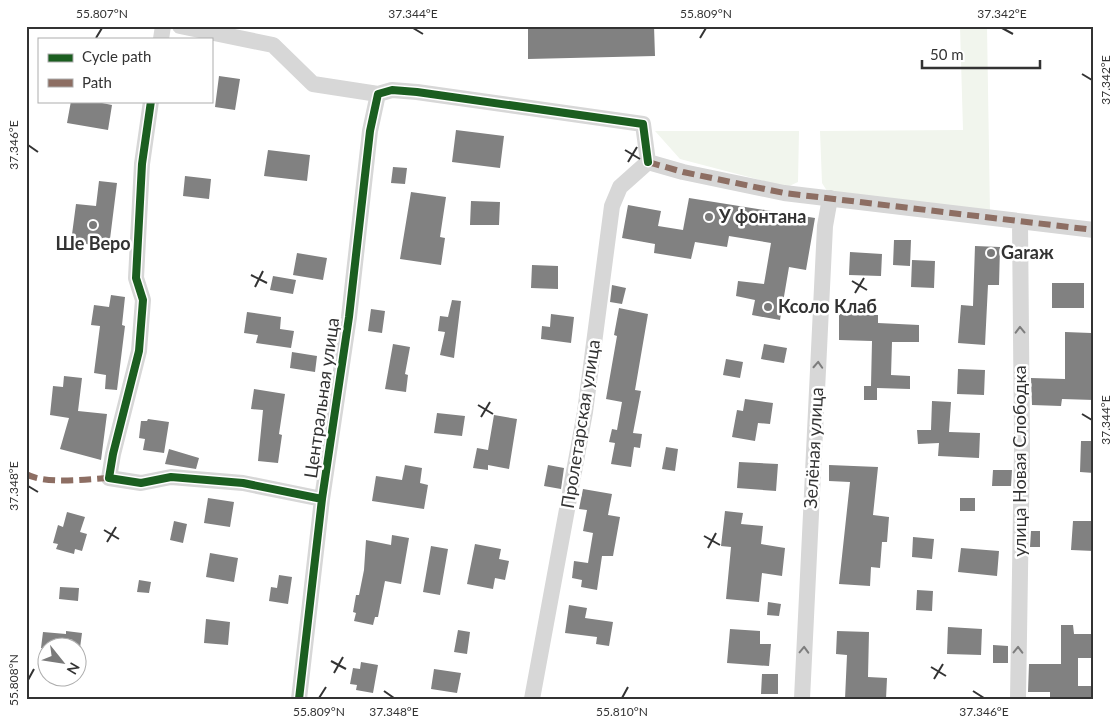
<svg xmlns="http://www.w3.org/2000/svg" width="1120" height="725" font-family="Lato,sans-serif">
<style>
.green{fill:#f1f5ed}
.building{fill:#818181}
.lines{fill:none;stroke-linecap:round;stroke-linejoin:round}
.minor{stroke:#d7d7d7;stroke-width:16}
.quiet{stroke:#8d6e63;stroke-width:6;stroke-dasharray:12 6;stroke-linecap:butt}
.cycleway-casing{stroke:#fff;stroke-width:11}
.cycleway{stroke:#1b5e20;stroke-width:8}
.oneway{stroke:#7d7d7d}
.ticks{fill:none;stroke:#333;stroke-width:2}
.poi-dot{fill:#7a7a7a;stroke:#fff;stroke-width:2}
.labels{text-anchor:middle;stroke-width:5;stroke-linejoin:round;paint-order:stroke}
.poi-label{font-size:18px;font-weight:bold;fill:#333;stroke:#fff;text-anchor:start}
.street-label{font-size:18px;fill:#333;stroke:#fff}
.neatline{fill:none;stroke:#333;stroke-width:2}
.ticks-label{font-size:12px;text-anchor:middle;fill:#333}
</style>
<rect width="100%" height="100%" fill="#fff"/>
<path class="green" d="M960,26H987L990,215L827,191L822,183L820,131L963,130Z
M655,131H799L798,182L787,187L680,159Z"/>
<path class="building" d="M528,26H654L655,56L528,59Z
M219,76L240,79L235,110L215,107Z
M71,101H92L112,105L108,130L67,123Z
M456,130L504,136L500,168L452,162Z
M268,150L310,155L307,181L264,176Z
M393,167L407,168L405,184L391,183Z
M185,176L211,179L209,199L183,196Z
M99,181L117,183L109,247L71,242L76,204L96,206Z
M411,192L446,197L440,237L445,238L441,265L400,259Z
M689,198L815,218L806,270L789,267L780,320L752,315L755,300L736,296L738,281L764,284L771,243L729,236L727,247L695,242L691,259L654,253L655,244L622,238L628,205L661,211L658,226L683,230Z
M471,201L500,202L499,225H470Z
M894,240H911L910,266L893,265Z
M975,246L1000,247L999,285H988L985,345L958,343L961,305L973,306Z
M850,252L882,254L881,276L849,275Z
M297,253L327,258L323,280L293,275Z
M912,260L935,261L934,288L911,287Z
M532,265L558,266V289L531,288Z
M273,276L296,280L293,294L270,290Z
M1052,283H1084V308H1052Z
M612,285L626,288L622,304L610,302Z
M111,295L125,297L122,325L125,326L117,390L105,389L106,375L94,373L100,326L91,325L94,305L109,307Z
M452,300L461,301L454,358L440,355L445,332L438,331L440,316L448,317Z
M619,308L648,314L635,390L641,391L633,433L642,434L640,448L634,447L631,467L611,464L615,443L609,442L612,429L617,430L622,402L606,399L617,336L614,335Z
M371,309L385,311L382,333L368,331Z
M247,312L281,317L280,329L294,331L291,348L256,343L258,335L244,333Z
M551,314L574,317L571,343L541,339L542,326L550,327Z
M839,314L878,315V323L919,325V342H892L891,375L910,376V389L877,388V400H864V386H871L872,341L839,340Z
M1065,332L1091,333V382L1094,383V400L1062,399L1061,406L1032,405L1031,378L1065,379Z
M393,344L410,347L405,374L408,375L406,392L385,389Z
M764,344L787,348L784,363L761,359Z
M292,352L317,356L315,372L290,368Z
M726,359L743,362L740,378L723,375Z
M958,369L985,370L984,395L957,394Z
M64,376L82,378L78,411L107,414L101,460L60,449L69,418L50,415L53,386L63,387Z
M254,389L285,394L279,434L282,435L278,463L258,461L263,410L251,409Z
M745,399L773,403L770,424L758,423L755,441L732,437L737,410L743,411Z
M932,401L951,402L949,432L980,433L979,458L938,456L939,443L918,444L917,430H931Z
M437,413L465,416L462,436L434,433Z
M494,415L517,419L509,469L488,465V470L473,468L477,448L488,450Z
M148,419L169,422L164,453L143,450L145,439L139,438L141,421H147Z
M1081,441H1094V473L1080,472Z
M666,447L678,449L675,471L662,469Z
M169,449L199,458L196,469L165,464Z
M739,462L778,464L776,491L737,488Z
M405,465L422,468L420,483L428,485L424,509L372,501L376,476L402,480Z
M548,465L564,468L561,489L544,486Z
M829,465L878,467L873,515L889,517L887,542H882L880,568L871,567L870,586L839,584L850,482L829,481Z
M993,470H1012L1011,486H992Z
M583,489L612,494L608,515L620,517L613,556H602L597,590L581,587L582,580L572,578L574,561L588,563L593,533L583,531L587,510L579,509Z
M208,498L234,502L230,527L204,523Z
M960,498H975V511H960Z
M725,511L743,513L741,524L763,526L761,544L785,548L782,576L762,573L759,602L726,599L731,547L721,546Z
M67,512L85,517L80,532L87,534L82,551L75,549L74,554L56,549L58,544L53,543L58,525L63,527Z
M174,521L187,524L183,543L170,540Z
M1073,521H1094V551L1071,550Z
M1031,531H1040V547H1030Z
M392,535L409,538L401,584L385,581L378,617H375L373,625L354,621L356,613L353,612L356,595H359L364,570L366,540L391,545Z
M913,537L934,539L932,559L912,557Z
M475,544L501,549L499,559L509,561L505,580L495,578L493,589L467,584Z
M431,546L448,549L440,595L423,592Z
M961,548L999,551L997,576L958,572Z
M210,553L238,558L234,582L206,577Z
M279,575L292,577L288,604L269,601L271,587L277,588Z
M139,580L151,582L149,593L137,592Z
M60,587L79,588L78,601L59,599Z
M917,590L933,591L932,611L916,610Z
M768,602L781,604L779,616L767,615Z
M569,605L587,608L585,618L613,622L609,646L596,644L597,637L565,633Z
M206,619L230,622L228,645L204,643Z
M1061,625H1073L1074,634H1092V658H1078V686H1094V699H1050V692H1028L1029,664H1061Z
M948,627L982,629L981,655L947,654Z
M730,629L760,631V644H771L769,666L727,663Z
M458,630L470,632L467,654L454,652Z
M66,631L82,633L80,648H41L43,632L66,634Z
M837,631L869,632L868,677L887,678L886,699H845L847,655L836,654Z
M993,645L1008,646V663H993Z
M361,662L378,665L373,693L356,690L357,685L350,684L353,668L360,669Z
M434,669L461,673L457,693L431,689Z
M762,674H778V694H761Z"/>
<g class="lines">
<path class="minor" d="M180,26L273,45L313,84L378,94
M161,39L163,26
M151,101L142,164L136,278L143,300L139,351L113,454L109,478L141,483L171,477L243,483L322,499
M648,162L683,172L784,193L1094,230
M299,699L322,499L349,317L370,131L378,94L392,90L417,92L643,124L648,162
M532,699L585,412L612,206L620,187L648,162
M802,699L825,226L830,198
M1018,699L1022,447L1020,222"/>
<path class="quiet" d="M648,162L683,172L784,193L1094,230
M26,474C46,485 87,479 109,478"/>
<defs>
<path id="cycleway" d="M151,101L142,164L136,278L143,300L139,351L113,454L109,478L141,483L171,477L243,483L322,499
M299,699L322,499L349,317L370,131L378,94L392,90L417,92L643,124L648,162"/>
</defs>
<use href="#cycleway" class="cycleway-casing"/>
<use href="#cycleway" class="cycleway"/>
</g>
<defs><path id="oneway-chevron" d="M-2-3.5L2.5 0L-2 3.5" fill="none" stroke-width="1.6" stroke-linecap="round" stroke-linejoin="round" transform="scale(1.25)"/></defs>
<g class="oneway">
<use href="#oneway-chevron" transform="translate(1020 330) rotate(-91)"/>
<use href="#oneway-chevron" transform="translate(818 365) rotate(-87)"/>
<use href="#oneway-chevron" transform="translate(804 650) rotate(-88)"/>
<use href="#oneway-chevron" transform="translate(1018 650) rotate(-89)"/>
</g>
<path class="ticks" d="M413,28L423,34M1002,28L1013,34M96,38L102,28M700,38L706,28M1082,74L1092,80M28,145L38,152M625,150L640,159M628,162L637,147M251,275L267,283M852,281L867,290M255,287L263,271M855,293L864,278M478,405L493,414M1082,414L1092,420M481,417L490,402M28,486L38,492M104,530L119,539M704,536L720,545M107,542L116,527M708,548L716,533M331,661L346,669M931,667L946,676M334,673L343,657M934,679L943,664M28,680L34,669M384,691L394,698M973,691L984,698M319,698L326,687M622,698L628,687"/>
<g class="poi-dot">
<circle cx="709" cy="217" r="5"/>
<circle cx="93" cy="225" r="5"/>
<circle cx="991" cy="253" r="5"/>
<circle cx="768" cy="307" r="5"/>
</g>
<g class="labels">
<g class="poi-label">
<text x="719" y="223">У фонтана</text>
<text x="93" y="250" text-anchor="middle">Ше Веро</text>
<text x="1001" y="259">Garaж</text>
<text x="778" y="313">Ксоло Клаб</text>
</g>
<g class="street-label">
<text transform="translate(322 398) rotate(-82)" y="6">Центральная улица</text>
<text transform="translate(581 424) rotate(-81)" y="6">Пролетарская улица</text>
<text transform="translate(814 448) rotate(-87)" y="6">Зелёная улица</text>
<text transform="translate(1020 461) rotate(-90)" y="6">улица Новая Слободка</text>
</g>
</g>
<rect width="1120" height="725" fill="none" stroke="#ffffff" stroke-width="55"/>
<rect x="38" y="38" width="175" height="65" fill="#ffffff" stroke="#adadad"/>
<rect x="48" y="54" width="25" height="8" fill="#1b5e20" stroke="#adadad"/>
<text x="82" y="62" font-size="15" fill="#333333">Cycle path</text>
<rect x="48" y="79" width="25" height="8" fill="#8d6e63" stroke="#adadad"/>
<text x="82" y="88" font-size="15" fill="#333333">Path</text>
<g transform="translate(62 662) rotate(120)"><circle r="24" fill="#ffffff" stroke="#adadad"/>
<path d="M0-4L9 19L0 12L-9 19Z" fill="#7a7a7a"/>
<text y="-8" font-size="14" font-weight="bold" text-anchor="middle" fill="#333333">N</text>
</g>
<path d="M922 60v8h118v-8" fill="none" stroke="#333333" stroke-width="2.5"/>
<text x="930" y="60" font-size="15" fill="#333333" stroke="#ffffff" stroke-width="4" paint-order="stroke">50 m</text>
<rect x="28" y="28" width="1064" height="670" class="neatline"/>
<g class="ticks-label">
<text x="102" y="18">55.807°N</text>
<text x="413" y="18">37.344°E</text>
<text x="706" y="18">55.809°N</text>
<text x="1002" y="18">37.342°E</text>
<text transform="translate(1106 80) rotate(-90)" y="4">37.342°E</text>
<text transform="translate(14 145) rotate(-90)" y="4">37.346°E</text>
<text transform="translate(1106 420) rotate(-90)" y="4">37.344°E</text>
<text transform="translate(14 486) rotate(-90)" y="4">37.348°E</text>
<text transform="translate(14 680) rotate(-90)" y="4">55.808°N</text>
<text x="319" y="716">55.809°N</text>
<text x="394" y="716">37.348°E</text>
<text x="622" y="716">55.810°N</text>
<text x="984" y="716">37.346°E</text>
</g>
</svg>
